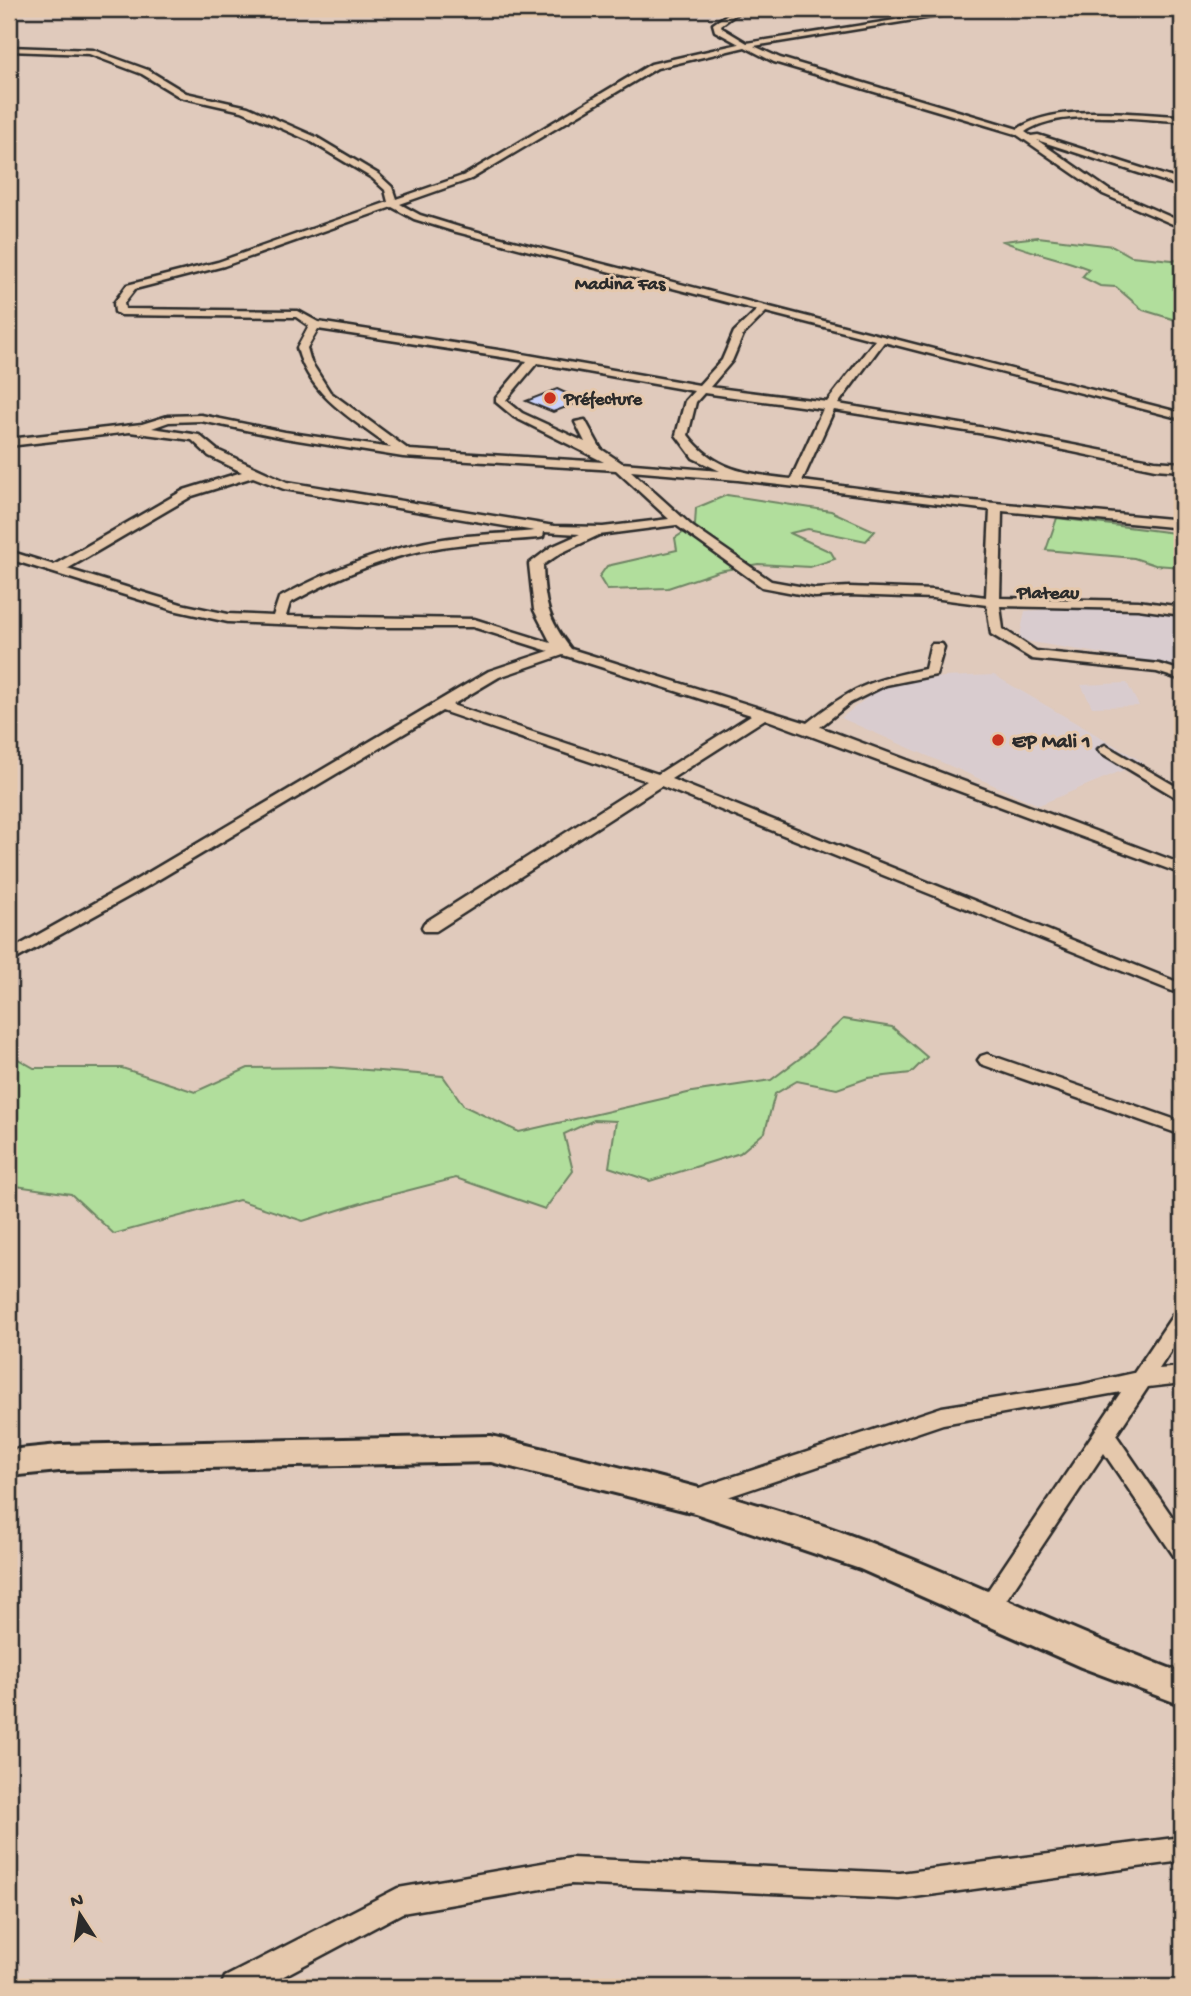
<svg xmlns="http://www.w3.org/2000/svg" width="1191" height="1996" font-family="'Gochi Hand',sans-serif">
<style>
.built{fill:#d9cccf}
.green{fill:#b1de9c;stroke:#6e8464;stroke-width:2}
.building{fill:#cad2fa;stroke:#2b2b2b;stroke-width:2}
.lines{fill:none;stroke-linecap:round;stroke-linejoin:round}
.street-casing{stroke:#2b2b2b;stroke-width:5}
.secondary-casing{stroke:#2b2b2b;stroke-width:6}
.street{fill:#e5c8ac;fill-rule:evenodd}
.secondary{fill:#e5c8ac;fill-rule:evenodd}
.poi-dot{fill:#c8321e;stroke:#e5c8ac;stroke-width:2.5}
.labels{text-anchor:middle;stroke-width:6;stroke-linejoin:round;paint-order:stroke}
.far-poi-label{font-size:18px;font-weight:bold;fill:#2b2b2b;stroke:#e5c8ac;text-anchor:start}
.far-neighbourhood-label{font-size:19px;font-weight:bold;fill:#2b2b2b;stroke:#e5c8ac}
.poi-label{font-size:21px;font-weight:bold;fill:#2b2b2b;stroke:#e5c8ac;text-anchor:start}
</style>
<rect width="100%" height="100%" fill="#e0cabc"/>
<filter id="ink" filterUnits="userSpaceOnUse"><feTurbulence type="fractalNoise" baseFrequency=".0143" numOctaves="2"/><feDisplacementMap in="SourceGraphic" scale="14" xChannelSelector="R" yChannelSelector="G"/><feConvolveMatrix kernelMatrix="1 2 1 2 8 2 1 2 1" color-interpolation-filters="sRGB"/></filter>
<g filter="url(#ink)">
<path class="built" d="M1087,607L1182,615V667L1019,640L1025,611Z
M994,675L1143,762L1039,805L841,718L883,685L944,677Z
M1127,683L1139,706L1092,707L1081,685Z"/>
<path class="green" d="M1038,237L1113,246L1131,256L1182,261V322L1143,310L1116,287L1100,286L1082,277L1089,269C1061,258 1031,253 1003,241Z
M727,495L831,511L875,531L866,541L808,529L790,533L831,552L835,559L810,567L758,564L719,571L668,588L607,590L599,577L607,566L677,550L675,538L695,525L696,508Z
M1057,518L1182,534V567L1155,565L1134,558L1046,550Z
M843,1019L892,1027L927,1057L911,1073L868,1078L837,1089L797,1081L775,1094L765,1132L740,1153L650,1181L609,1167L616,1121L594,1120L564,1134L573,1171L545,1209L456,1178L371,1200L303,1221L239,1200L114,1234L71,1194L9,1185V1054L34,1068H122L195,1092L248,1068L329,1067L443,1076L464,1106L519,1132L692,1092L771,1080L803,1056Z"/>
<path class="building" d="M557,389L583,401L553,412L526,401Z"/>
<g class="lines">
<defs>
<path id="street" d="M735,9H743L721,25L722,28L747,43L966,9H981L754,46L780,58L1018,129C1056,102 1136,115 1182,116V121C1139,120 1060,107 1025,132L1031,136L1038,135L1182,181V187L1037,140L1109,190L1182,222V228L1103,194L1016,134L774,62L745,47L657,68L471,179L400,204L420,215L459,227L1182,413V419L884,342L838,404L991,429L1155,461L1182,463V471L1155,469L991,435L834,410L802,481L928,497L1182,520V528L1002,511L1000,598L1138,601L1182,607V615L1138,609L1000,606L1003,629L1036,651L1159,664L1182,671V680L1157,672L1032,659L991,634L987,605L933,598L849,595L815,597L762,587L676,525L599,535L561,553L543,565C544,602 548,620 571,649L807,723C851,688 870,680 925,669L930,647L932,644H942L944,647L936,675L886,685L850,703L820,727L1182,864V874L765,719L671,779L1182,984V995L661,786L436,931H424L422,927L424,923L647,781L442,711L146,887L9,963V951L134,881L489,671L549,651L473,627H356L228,622L173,610L9,559V551L54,565L184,490L242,472L209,456L192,440L130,432L9,446V439L142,424L168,416L201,415L285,432L391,448C353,419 310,397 297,348L309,326L296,317L120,315L115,312L114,303L127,285L218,262L388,202L385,190L372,178L310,141L242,111L180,97L142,74L89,54L9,51V47L93,50L148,70L186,93L248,107L316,137L378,174L392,187L396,199L465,175L651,64L739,44L715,31L713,24ZM392,207L414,219L453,231L757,310L734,332L722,360L699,385L511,352L318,322L298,311L125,309L124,303L135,289L224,266ZM766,312L875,340L827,402L710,387L732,361L743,335ZM318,329L527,361L496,398V402L514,417L604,462L409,450L330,392L311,362L307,348ZM537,363L694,391L685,401L676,435L693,458L720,471L622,463L601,449L585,420L575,422L585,442L522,413L506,400ZM704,393L823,409L791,479C748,474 715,471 688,435L696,402ZM201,421L285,438L403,457L616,470L669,519L603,527L554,526L287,482L217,450L199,435L152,428L169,422ZM631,471L738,480L990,510L986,597L933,590L849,587L815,589L771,581L693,527ZM253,477L284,489L535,531C504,534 473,534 443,539C385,548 330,570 279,598L273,616L228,614L181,604L67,569L192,496ZM544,532L580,534L551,547L529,564L534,610L551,643L474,619L286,616L290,603C337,577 389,555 442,547C474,542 507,541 539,538L543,537ZM563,655L751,715L658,774L452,705L499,677Z
M1105,745L1182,790V801L1100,752L1098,749Z
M987,1054L1182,1122V1135L981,1064L978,1060L981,1056Z
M1182,1310V1334L1159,1369L1182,1367V1383L1148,1387L1116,1435L1182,1531V1559L1174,1556L1104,1453L996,1615L988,1618L980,1615L976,1608L1121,1392L943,1424L695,1508L687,1506L684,1499L687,1492L942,1407L1080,1385L1134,1373L1175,1312Z
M1182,1837V1861L900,1899L571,1884L402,1913L263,1987H221L225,1977L398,1888L571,1858L900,1873Z"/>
<path id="secondary" d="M491,1436C623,1468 757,1498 884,1548C984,1587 1081,1635 1182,1673V1705L1081,1667L860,1569L695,1513L491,1462L59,1471L9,1476V1450L59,1445Z"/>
</defs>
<use href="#street" class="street-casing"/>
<use href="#secondary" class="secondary-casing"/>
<use href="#street" class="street"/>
<use href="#secondary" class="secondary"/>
</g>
</g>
<g class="poi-dot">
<circle cx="550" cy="398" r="7"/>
<circle cx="998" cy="740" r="7"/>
</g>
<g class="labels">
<g class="far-poi-label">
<text x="564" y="404">Préfecture</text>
</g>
<g class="far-neighbourhood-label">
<text x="620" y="289">Madina Fas</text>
<text x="1048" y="598">Plateau</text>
</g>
<g class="poi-label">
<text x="1012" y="747">EP Mali 1</text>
</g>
</g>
<rect width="1191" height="1996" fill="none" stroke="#e5c8ac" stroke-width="35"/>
<rect x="18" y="18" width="1156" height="1961" fill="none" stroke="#2b2b2b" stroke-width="2.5" filter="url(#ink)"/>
<g transform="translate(80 1915) rotate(348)" stroke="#e5c8ac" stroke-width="5" paint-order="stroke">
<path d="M0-5L12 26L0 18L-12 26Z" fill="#2b2b2b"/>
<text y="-10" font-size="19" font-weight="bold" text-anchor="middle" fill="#2b2b2b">N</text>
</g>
</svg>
